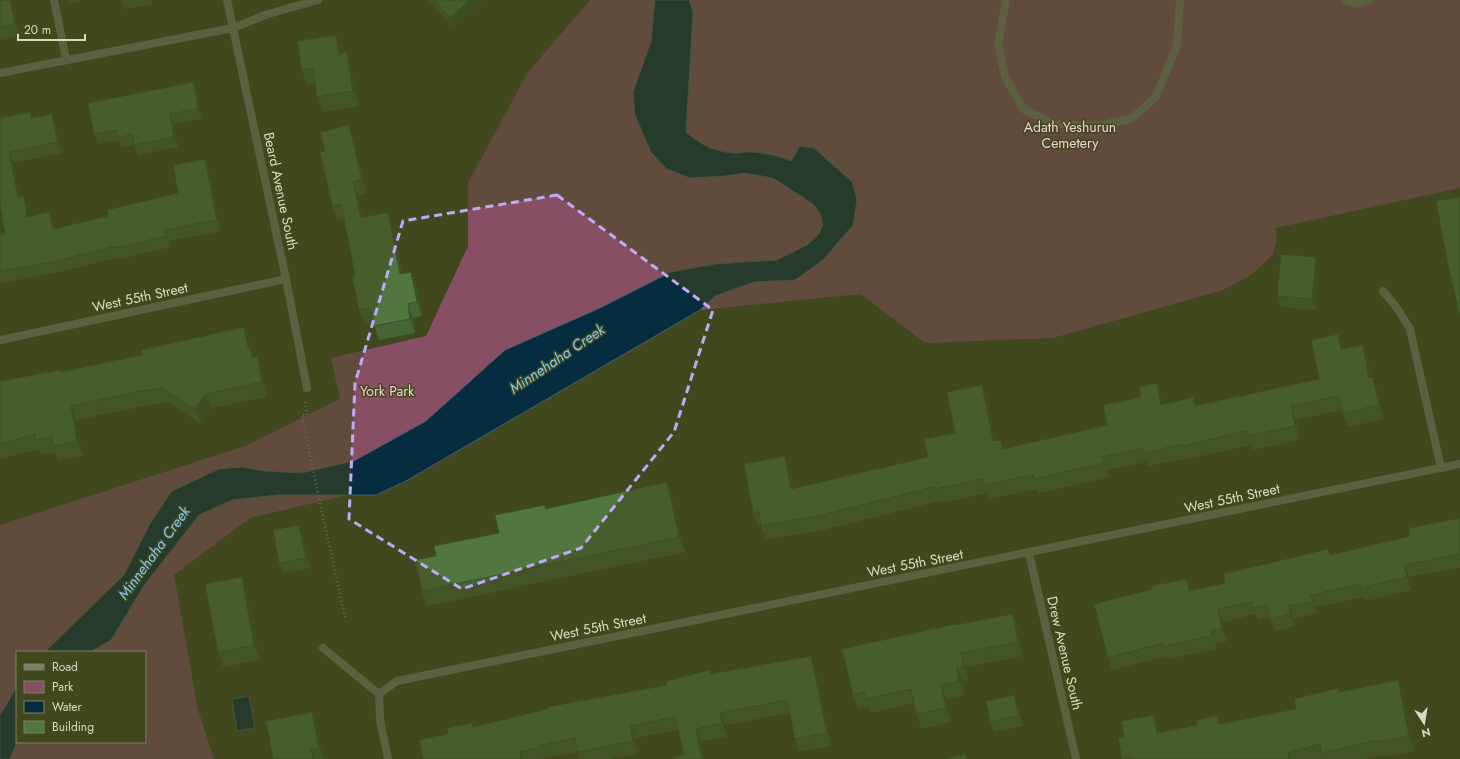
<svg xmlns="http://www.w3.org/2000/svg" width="1460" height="759" font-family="Jost,sans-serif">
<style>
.green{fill:#874e64;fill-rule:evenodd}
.water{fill:#052c3f;stroke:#446067}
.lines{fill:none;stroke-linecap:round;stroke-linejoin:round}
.path{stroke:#919676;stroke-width:2.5;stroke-dasharray:1 3;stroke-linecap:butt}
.service{stroke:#7b7f6c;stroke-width:8}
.minor{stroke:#7b7f6c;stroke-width:8}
.wall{fill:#466536}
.shaded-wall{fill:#39532c}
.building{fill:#51763f;stroke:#39532c}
.marked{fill:none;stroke:#bda9f5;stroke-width:3;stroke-dasharray:8 5;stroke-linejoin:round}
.labels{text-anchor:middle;stroke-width:3;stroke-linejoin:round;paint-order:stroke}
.park-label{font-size:14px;fill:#f7cedc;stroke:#42481e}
.street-label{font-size:14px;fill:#d6dac3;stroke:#42481e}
.water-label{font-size:15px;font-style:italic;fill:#80caf6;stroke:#42481e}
</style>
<rect width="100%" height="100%" fill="#42481e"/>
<path class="green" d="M590,0H1460V188L1275,228L1277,239L1273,254L1251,275L1223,290L1053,338L925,343L861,294L700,310L406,481L250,518L174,575L198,710L214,759H0V525L245,446L340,399L331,358L426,336L468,246V183L528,72ZM17,652H145V742H17Z"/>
<path class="water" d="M655,0H689L693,12L686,132C701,145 713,151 733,153C739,154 746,151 752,152C765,153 779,156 791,161L800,146L814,148L852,182L857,200L853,225L823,260L795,280L754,282L715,296L700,310L406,481L376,495H278L232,500L199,515L145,584L111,640L90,652H45L124,575L151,522L172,491L219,469L242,467L265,471L301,473L354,461L426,421L505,350L600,308L671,272L716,264L777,260L807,245L819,234L823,224L820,213L813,204L773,178L744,173L725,176L690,178L667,169L651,152L635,115L633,92L651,42Z
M17,687V742L10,759H0V715Z
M249,696L255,728L237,731L232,699Z"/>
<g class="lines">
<path class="path" d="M305,402L307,415H302L321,508L345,617"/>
<path class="service" d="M54,0L66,59
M1006,0L998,44L1005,76L1023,109L1055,124L1096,126L1131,119L1156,97L1177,45L1180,0
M1345,0L1357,3L1369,0"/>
<path class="minor" d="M227,0L286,279L307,388
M0,73L233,28L268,14L318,0
M1383,291L1397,308L1410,329L1441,468
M0,340L286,279
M1029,553L1076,759
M323,648L379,694
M379,694L397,681L1460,464
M379,694L380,720L388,759"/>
</g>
<path class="wall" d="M0,0H11L13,5L20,36L0,40Z
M67,0H83L68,4Z
M121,0H152L153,4L124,9Z
M429,0H485L454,28Z
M336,35L342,50V53L347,52L352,68L359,106L323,112L317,97L315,84L307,85L302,70Z
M197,92L202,119L174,124L178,147L138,155L134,145L121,148L119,140L98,144L94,134Z
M30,112L32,118L56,125L62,153L13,163L20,197L28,208L29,216L53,223L55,228L108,216L178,193L205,159L209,170L221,231L169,241L170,247L120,259L119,257L56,273L0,283V235L5,234L0,118Z
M349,125L354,139L366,193L358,195L363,217L393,226L402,273L416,285L422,316L413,318L415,333L379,340L373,322L364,324L359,310L355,275L344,219L337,220L332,206Z
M1316,257L1319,268L1316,310L1281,307L1277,296Z
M250,342L251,348L254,356H257L262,371L267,397L211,408L201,424L168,402L154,405V404L76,420L83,456L58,460L55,452L41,455L39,449L0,459V381Z
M1363,345L1368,359L1371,378L1373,377L1378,391L1384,419L1348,427L1342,410L1296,420L1300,440L1252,450L1250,445L1188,459V458L1148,466L1147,462L1107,470L1109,477L1039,493L1037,489L989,499L987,493L940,503L939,501L819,531L766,539L761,526L758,527L753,513L790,470L793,489L928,457L955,433L987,398L995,441L1004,449L1107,425L1157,383L1162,397L1163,404L1193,397L1196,405L1319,379L1343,349Z
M672,497L685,552L427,606L422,591L436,556L499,533L545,505L546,509Z
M1460,518V568L1409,577L1411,590L1365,601L1364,597L1316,607L1317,613L1293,619L1295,626L1275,631L1270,617L1258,620L1255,614L1223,622L1227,641L1215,644L1216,649L1168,659L1167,656L1112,670L1108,658L1152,589L1187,579L1191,590L1225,583L1330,555L1410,536Z
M303,535L310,568L283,573L279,563Z
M242,577L247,592L260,660L223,667L218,652Z
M1013,614L1018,628L1023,656L966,667L969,680L962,681L965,695L946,699L951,722L922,729L916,714L914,703L871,713L868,707L858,709L853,695L955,625Z
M816,669L831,746L799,752L795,739L790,713L725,725L727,736L701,742L684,755L678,730L635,738L638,754L610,759H580L578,752L543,758V759H423L448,734L472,723L473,727L667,685L711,674Z
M1339,692L1403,695L1414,751L1383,757V755L1365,759H1122L1118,738L1159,730L1160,732L1220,724L1296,709Z
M1014,695L1018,705L1023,726L994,732L990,722Z
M318,727L324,759H273Z"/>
<path class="shaded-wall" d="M10,0H11L13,5L20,36L15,23Z
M470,0H485L454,28L450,18Z
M336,35L342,50L345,69L339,54Z
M347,52L352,68L359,106L353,91Z
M194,82L197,92L202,119L198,109Z
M52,114L56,125L62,153L58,142Z
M170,114L174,124L178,147L174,137Z
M349,125L354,139L366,193L362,179Z
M9,152L13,163L22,208L18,197Z
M205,159L209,170L221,231L217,220Z
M353,182L358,195L366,231L361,218Z
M24,196L28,208L31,228L27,217Z
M49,212L53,223L57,240L53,229Z
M388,212L393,226L405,287L400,274Z
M165,230L169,241L170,247L166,236Z
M1316,257L1319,268L1316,310L1312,299Z
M411,272L416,285L422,316L417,302Z
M408,304L413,318L415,333L410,319Z
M244,327L250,342L251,348L256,361L252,357L248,347Z
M1338,334L1343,348L1346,363L1341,349Z
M1363,345L1368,359L1374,392L1369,378Z
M257,356L262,371L267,397L262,382Z
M1373,377L1378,391L1384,419L1379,405Z
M1157,383L1162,397L1166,418L1161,405Z
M982,385L987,398L998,455L993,441Z
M206,394L211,408L201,424L195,409Z
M71,406L76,420L83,456L77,441Z
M1291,406L1296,420L1300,440L1295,426Z
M785,456L790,470L796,503L791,489Z
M667,482L672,497L685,552L679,537Z
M299,525L303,535L310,568L306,558Z
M1404,565L1409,577L1411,590L1407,577Z
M242,577L247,592L260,660L254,645Z
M1187,579L1191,591H1189Z
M1311,595L1316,607L1317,613Z
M1289,606L1293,619L1295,626L1290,614Z
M1218,609L1223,622L1227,641L1222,629Z
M1013,614L1018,628L1023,656L1018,642Z
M961,653L966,667L969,680L964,666Z
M811,656L816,669L831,746L827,733Z
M957,667L962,681L965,695L959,681Z
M1398,680L1403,695L1414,751L1409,736Z
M941,685L946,699L951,722L946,708Z
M1014,695L1018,705L1023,726L1019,715Z
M312,712L318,727L324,759L319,748Z
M720,713L725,725L727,736L722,723Z
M1154,715L1159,730L1162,748L1157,733Z
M630,726L635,738L638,754L633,741Z
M696,729L701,742L704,759H702Z
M311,749L314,759H313Z"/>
<path class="building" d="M0,0H10L15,23L0,27Z
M434,0H470L450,18Z
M336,35L339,54L347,52L353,91L317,97L313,68L302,70L297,41Z
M194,82L198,109L170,114L174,137L134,145L132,134L118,138L116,130L94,134L88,103Z
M30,112L31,118L52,114L58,142L9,152L18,197L24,196L27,217L49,212L53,229L108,216L107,210L178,193L173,165L205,159L217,220L165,230L166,236L116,248L115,246L52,262L0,271V235L5,234L0,205V118Z
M349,125L362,179L353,182L361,218L388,212L400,274L411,272L417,302L408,304L410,319L374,326L370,308L359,310L352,276L355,275L341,204L332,206L320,152L325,151L320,132Z
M1460,197V317L1447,260L1436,201Z
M1281,254L1316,257L1312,299L1277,296Z
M244,327L248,347H250L252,357L257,356L262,382L206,394L195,409L162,388L149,391V389L71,406L77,441L53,446L52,437L36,440L35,434L0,444V381L60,370V372L142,355L141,350Z
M1338,334L1341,349L1363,345L1369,378L1373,377L1379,405L1342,413L1339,396L1291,406L1295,426L1247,436L1246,431L1183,446V444L1143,453V448L1102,457L1104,463L1034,479L1033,475L984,485L983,479L935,489L934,487L814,517L761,525L759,512L753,513L744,464L785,456L791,489L928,457L924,439L955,433L947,392L982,385L993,441L1001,440L1003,449L1107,425L1103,405L1141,397L1139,387L1157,383L1161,405L1193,397L1195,406L1319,379L1311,340Z
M667,482L679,537L422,591L415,560L436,556L434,546L499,533L495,515L545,505V509Z
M1460,518V554L1404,565L1407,577L1361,588L1360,584L1311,595L1313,601L1289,606L1290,614L1270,619L1267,605L1253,608L1252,602L1218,609L1222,629L1210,631L1212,636L1164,646L1163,643L1108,658L1094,604L1152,589L1151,586L1187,579L1189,591L1225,583L1223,574L1328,549L1330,555L1410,536L1409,528Z
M299,525L306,558L279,563L273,530Z
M242,577L254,645L218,652L205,584Z
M1013,614L1018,642L961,653L964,666L957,667L959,681L941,685L946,708L916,714L911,689L865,699L864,692L853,695L842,649L955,624V625Z
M811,656L827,733L795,739L787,700L720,713L722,723L696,729L702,759H674V757L684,755L675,717L630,726L633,741L578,752L575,738L538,746L539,748L520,752L521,759H423L419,740L448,734L447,728L472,723L473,727L547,709V707L667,685L666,681L710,670L711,674Z
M1398,680L1409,736L1378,742V740L1322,753L1320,744L1288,753L1289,759H1132V757L1122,758L1118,738L1124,736L1121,721L1154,715L1157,733L1197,725L1196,720L1217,716L1219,724L1296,709L1294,699L1338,688L1339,692Z
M1014,695L1019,715L990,722L986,701Z
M312,712L319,748L311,749L313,759H273L266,721Z
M966,754L967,759H943Z"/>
<path d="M0 0H1460V759H0ZM557,195L713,310L674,432L581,548L462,589L349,519L355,383L403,221Z" fill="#42481e" fill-opacity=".55" fill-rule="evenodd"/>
<path class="marked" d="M557,195L713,310L674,432L581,548L462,589L349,519L355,383L403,221Z"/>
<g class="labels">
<g class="park-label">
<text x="1070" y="132">Adath Yeshurun<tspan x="1070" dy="16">Cemetery</tspan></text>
<text x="387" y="396">York Park</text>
</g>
<g class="street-label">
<text transform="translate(281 191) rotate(78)" y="5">Beard Avenue South</text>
<text transform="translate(140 297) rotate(-12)" y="5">West 55th Street</text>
<text transform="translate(1232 498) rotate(-12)" y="5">West 55th Street</text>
<text transform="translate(915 563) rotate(-11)" y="5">West 55th Street</text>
<text transform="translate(598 627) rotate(-11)" y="5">West 55th Street</text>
<text transform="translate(1065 653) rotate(77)" y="5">Drew Avenue South</text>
</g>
<g class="water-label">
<text transform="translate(557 359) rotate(-34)" y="5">Minnehaha Creek</text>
<text transform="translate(154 553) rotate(-54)" y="5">Minnehaha Creek</text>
</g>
</g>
<rect x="16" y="651" width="130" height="92" fill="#42481e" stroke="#7d8260"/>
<rect x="24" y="664" width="20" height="6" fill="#7b7f6c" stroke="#7d8260"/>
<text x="52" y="671" font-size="12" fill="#d6dac3">Road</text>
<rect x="24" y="681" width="20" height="12" fill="#874e64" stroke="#7d8260"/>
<text x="52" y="691" font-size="12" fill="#d6dac3">Park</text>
<rect x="24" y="701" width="20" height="12" fill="#052c3f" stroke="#7d8260"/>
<text x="52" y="711" font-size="12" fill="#d6dac3">Water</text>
<rect x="24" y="721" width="20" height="12" fill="#51763f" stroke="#7d8260"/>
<text x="52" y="731" font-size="12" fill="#d6dac3">Building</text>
<g transform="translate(1424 723) rotate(168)" stroke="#42481e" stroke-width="3" paint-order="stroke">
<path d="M0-3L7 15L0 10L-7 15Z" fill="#d6dac3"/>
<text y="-6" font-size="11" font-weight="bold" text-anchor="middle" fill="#d6dac3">N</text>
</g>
<path d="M18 34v6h67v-6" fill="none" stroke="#d6dac3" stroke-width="2"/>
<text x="24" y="34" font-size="12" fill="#d6dac3" stroke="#42481e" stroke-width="3" paint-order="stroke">20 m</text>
</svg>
